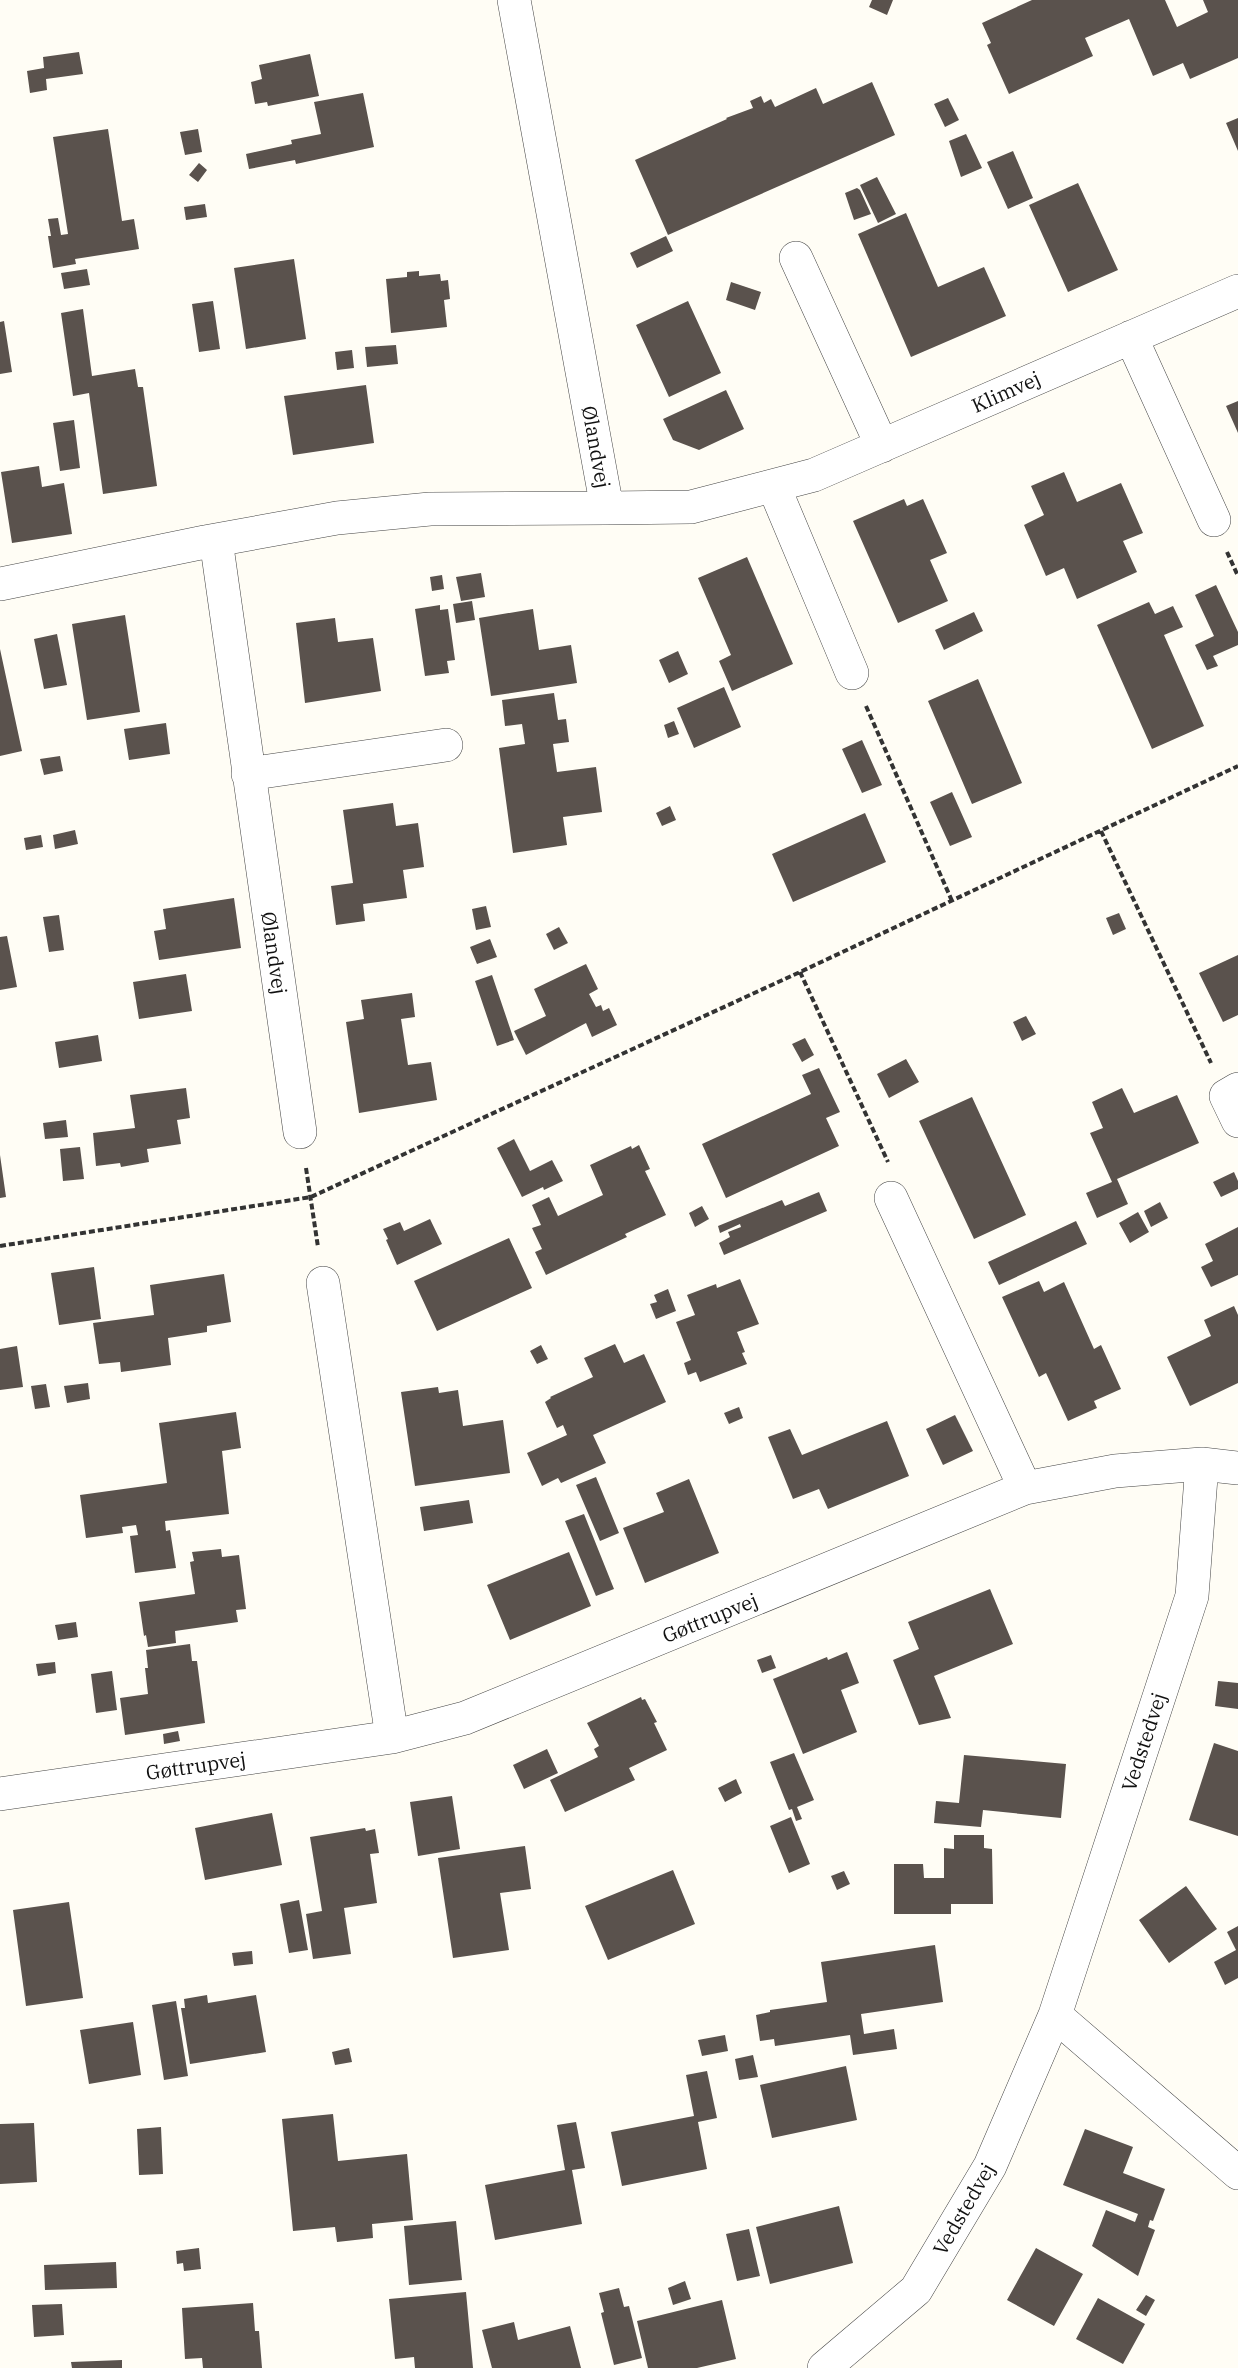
<svg xmlns="http://www.w3.org/2000/svg" width="1238" height="2368" font-family="'IBM Plex Serif',serif">
<style>
.building{fill:#5a524d}
.lines{fill:none;stroke-linecap:round;stroke-linejoin:round}
.minor-casing{stroke:#444;stroke-width:34}
.path{stroke:#333;stroke-width:4;stroke-dasharray:6 3;stroke-linecap:butt}
.minor{stroke:#fff;stroke-width:33}
.labels{text-anchor:middle;stroke-width:6;stroke-linejoin:round;paint-order:stroke}
.street-label{font-size:20px;fill:#111;stroke:#fff}
</style>
<rect width="100%" height="100%" fill="#fffdf5"/>
<path class="building" d="M872,0H893L887,15L869,7Z
M1032,0H1165L1177,27L1208,12L1203,0H1238V58L1190,79L1183,63L1153,76L1129,19L1085,38L1093,56L1009,94L987,45L991,43L982,23Z
M79,52L83,74L46,79L47,90L30,93L27,71L44,68L43,57Z
M310,54L319,96L268,106L267,102L255,104L251,82L262,79L259,65Z
M872,82L895,135L668,235L635,160L727,119L726,118L753,108L750,101L761,96L764,103L771,99L775,107L816,88L823,104Z
M363,93L374,147L296,164L295,160L249,169L246,154L292,144L291,140L321,134L314,102Z
M948,98L959,120L945,127L934,104Z
M1238,118V151L1226,123Z
M108,129L122,221L134,219L139,249L75,259L76,264L53,268L48,236H51L48,219L58,218L61,235L68,234L53,137Z
M198,129L202,152L185,155L180,132Z
M966,134L982,168L961,177L949,141Z
M1013,151L1033,198L1008,209L987,162Z
M199,163L207,170L198,182L189,175Z
M877,177L896,214L878,223L860,185Z
M1078,183L1118,270L1068,292L1029,205Z
M857,188L860,190L871,214L854,220L845,193Z
M205,204L207,217L186,220L184,207Z
M906,213L938,287L984,267L1006,316L911,357L858,234Z
M666,236L673,251L637,268L630,253Z
M294,259L306,339L246,349L234,268Z
M87,269L90,285L64,289L61,273Z
M419,271V276L440,274L441,281L448,280L450,299L444,300L447,327L391,333L386,279L407,277V272Z
M731,282L761,292L755,310L726,300Z
M213,301L220,349L199,352L192,304Z
M688,301L721,373L669,397L636,325Z
M83,309L92,376L135,369L138,387H143L157,486L103,494L89,393L73,396L61,313Z
M4,321L12,372L0,374V322Z
M396,345L398,364L367,367L365,347Z
M352,350L354,368L337,370L335,352Z
M366,385L374,443L293,455L284,396Z
M726,390L744,429L699,450L673,440L663,419Z
M1238,401V433L1226,406Z
M74,420L80,468L60,471L53,423Z
M39,466L42,487L64,483L72,534L12,543L1,472Z
M1064,472L1077,502L1121,483L1143,533L1123,541L1137,572L1077,599L1064,568L1046,576L1024,525L1044,515L1031,486Z
M904,499L907,506L923,499L947,553L930,560L948,601L898,623L853,521Z
M747,557L793,664L732,691L719,661L731,655L698,578Z
M481,573L485,597L461,601L456,577Z
M442,575L444,589L432,591L430,577Z
M1216,585L1238,632V645L1213,656L1218,666L1207,670L1195,645L1214,636L1195,595Z
M472,601L475,620L456,623L453,604Z
M1149,602L1155,614L1173,606L1183,627L1164,635L1204,726L1152,749L1097,625Z
M440,605V610L448,609L455,660L447,661L449,673L425,676L415,609Z
M533,609L539,650L571,645L577,683L491,696L479,618Z
M974,612L983,631L944,650L935,630Z
M125,615L140,712L87,720L72,624Z
M335,618L338,642L373,638L381,691L305,703L296,623Z
M57,634L67,685L44,689L34,639Z
M0,649L22,751L0,756Z
M678,651L688,674L669,683L659,660Z
M978,679L1022,783L972,804L928,701Z
M724,687L741,727L694,748L677,708Z
M554,693L558,720L566,719L569,742L553,744L557,772L596,767L602,812L563,817L567,845L513,853L499,748L525,744L522,724L505,726L502,700Z
M674,721L679,734L668,738L664,725Z
M166,723L170,754L129,760L124,729Z
M862,740L882,785L862,793L842,749Z
M60,756L63,771L44,775L40,759Z
M952,792L972,837L950,846L930,802Z
M393,803L396,826L418,823L424,867L403,870L407,898L363,904L365,921L336,925L331,886L353,883L343,810Z
M670,806L676,820L662,826L656,813Z
M865,813L886,862L793,902L772,854Z
M75,830L78,844L55,849L53,835Z
M41,835L43,847L26,850L24,838Z
M234,898L241,948L159,960L154,931L166,929L163,909Z
M486,906L491,927L476,930L472,909Z
M1119,913L1126,929L1113,935L1106,918Z
M59,915L64,950L49,952L43,917Z
M559,927L568,943L554,950L546,934Z
M7,936L17,987L0,990V937Z
M490,939L497,957L477,964L470,947Z
M1238,955V1015L1223,1022L1199,973Z
M586,964L598,989L589,994L596,1007L601,1005L603,1011L609,1008L617,1025L592,1037L586,1023L526,1055L514,1031L546,1016L534,989Z
M186,974L192,1011L139,1019L133,982Z
M492,975L514,1040L497,1046L475,981Z
M412,993L415,1017L401,1019L408,1065L431,1062L437,1100L359,1113L346,1022L364,1019L361,1000Z
M1026,1016L1036,1034L1022,1041L1013,1022Z
M98,1035L102,1061L59,1068L55,1042Z
M805,1038L814,1055L802,1062L792,1044Z
M906,1059L919,1082L889,1098L877,1074Z
M819,1068L840,1112L826,1118L839,1146L726,1198L702,1144L811,1094L802,1075Z
M186,1088L190,1118L177,1120L181,1144L147,1149L149,1162L121,1167L120,1163L96,1166L93,1133L135,1128L130,1095Z
M1122,1088L1134,1113L1177,1095L1199,1143L1117,1179L1128,1204L1097,1218L1086,1193L1112,1182L1090,1133L1103,1128L1092,1102Z
M972,1097L1026,1215L974,1239L919,1121Z
M66,1120L68,1137L45,1139L43,1123Z
M514,1139L530,1171L552,1160L563,1181L544,1190L543,1187L522,1197L497,1148Z
M639,1145L650,1169L645,1171L666,1215L625,1234L627,1237L546,1275L535,1252L542,1249L532,1228L541,1225L532,1205L549,1197L558,1216L603,1195L590,1165L631,1146L632,1149Z
M80,1147L84,1179L63,1181L60,1149Z
M0,1155L6,1197L0,1198Z
M1234,1172L1238,1181V1189L1221,1197L1213,1182Z
M819,1192L827,1211L724,1255L719,1243L730,1237L728,1232L741,1227L740,1224L720,1233L718,1226L782,1200L785,1206Z
M1160,1202L1168,1218L1151,1227L1144,1211Z
M702,1206L709,1219L695,1227L689,1213Z
M1138,1212L1149,1232L1130,1243L1119,1223Z
M430,1219L442,1244L397,1265L386,1240L388,1239L383,1229L400,1222L404,1231Z
M1076,1221L1087,1244L999,1285L988,1262Z
M1238,1227V1275L1211,1287L1201,1267L1213,1261L1205,1244Z
M509,1238L532,1288L437,1331L414,1281Z
M94,1267L101,1319L59,1325L51,1273Z
M224,1274L231,1322L207,1326V1332L168,1338L171,1365L121,1372L120,1362L99,1364L93,1323L154,1315L150,1285Z
M740,1279L759,1324L737,1332L745,1352L742,1353L747,1364L700,1382L696,1372L688,1375L684,1363L691,1360L676,1322L695,1315L687,1295L716,1284L717,1288Z
M1039,1281L1044,1292L1064,1282L1094,1349L1101,1345L1121,1389L1094,1401L1097,1408L1068,1421L1046,1373L1039,1377L1002,1297Z
M668,1289L676,1311L656,1319L650,1304L657,1302L654,1295Z
M1234,1306L1238,1315V1383L1190,1406L1167,1357L1211,1336L1204,1320Z
M615,1344L624,1363L644,1354L666,1402L593,1435L606,1463L561,1483L558,1478L542,1486L527,1453L567,1435L563,1425L557,1428L545,1402L551,1398L550,1397L593,1377L584,1358Z
M541,1345L548,1359L537,1364L530,1351Z
M17,1346L23,1387L0,1390V1349Z
M88,1383L90,1399L67,1403L64,1386Z
M46,1384L50,1407L35,1409L31,1386Z
M438,1387L439,1393L458,1390L463,1426L503,1420L510,1473L415,1486L401,1392Z
M739,1407L743,1418L729,1424L724,1413Z
M236,1412L241,1448L222,1451L229,1514L165,1521L166,1531L170,1530L176,1568L135,1573L130,1536L138,1535L136,1525L122,1527L123,1533L86,1538L80,1495L167,1483L159,1423Z
M955,1415L973,1451L943,1465L926,1429Z
M887,1421L909,1476L828,1509L819,1489L793,1499L768,1437L790,1429L802,1455Z
M596,1477L619,1533L600,1541L576,1485Z
M689,1479L719,1553L645,1583L623,1528L664,1512L656,1493Z
M469,1500L473,1523L424,1531L420,1507Z
M584,1514L614,1589L596,1596L565,1521Z
M221,1549L222,1557L239,1555L246,1609L236,1610L238,1622L175,1631L176,1643L148,1647L146,1635L144,1636L139,1602L195,1594L190,1562L194,1561L192,1552Z
M569,1552L591,1606L510,1640L487,1585Z
M990,1589L1013,1644L934,1676L951,1718L919,1725L893,1660L919,1649L908,1622Z
M76,1622L78,1637L58,1640L55,1625Z
M190,1644L192,1661H197L205,1723L125,1735L120,1698L148,1694L145,1668H148L146,1650Z
M847,1652L859,1683L841,1690L857,1732L803,1754L773,1679L827,1657L828,1660Z
M771,1655L776,1668L762,1673L757,1660Z
M55,1662L56,1673L38,1676L36,1664Z
M112,1671L117,1710L96,1713L91,1674Z
M1218,1681L1238,1683V1709L1215,1706Z
M641,1697L642,1700L645,1699L657,1722L654,1723L667,1750L629,1768L635,1780L565,1812L550,1780L598,1757L594,1749L599,1746L587,1723Z
M178,1731L180,1741L164,1744L163,1734Z
M1214,1743L1238,1751V1836L1189,1820Z
M547,1749L558,1773L524,1789L513,1765Z
M794,1753L814,1800L797,1807L802,1819L796,1821L792,1809L789,1810L770,1762Z
M964,1755L1066,1764L1061,1818L983,1810L981,1827L934,1823L936,1801L959,1803Z
M736,1779L742,1793L725,1802L718,1788Z
M452,1796L460,1849L418,1856L410,1802Z
M272,1813L282,1865L205,1880L195,1828Z
M791,1817L810,1864L789,1873L770,1826Z
M365,1828L366,1831L375,1829L379,1853L370,1854L377,1903L344,1908L351,1954L313,1959L306,1914L322,1911L310,1837Z
M954,1835H984V1848L992,1849L993,1904H951V1914H894V1864H923L924,1878H944V1848L954,1849Z
M525,1846L531,1889L500,1893L509,1950L453,1958L438,1858Z
M673,1870L695,1924L608,1960L585,1906Z
M844,1871L850,1884L837,1890L831,1876Z
M1186,1886L1217,1929L1169,1963L1139,1920Z
M299,1900L308,1950L289,1953L280,1904Z
M69,1902L83,1998L26,2006L13,1910Z
M1238,1926V1978L1225,1985L1214,1962L1236,1950L1227,1932Z
M935,1945L943,2002L861,2014L864,2034L894,2029L897,2049L853,2055L850,2035L775,2046L774,2039L760,2041L756,2015L770,2012V2010L827,2002L821,1962Z
M252,1951L253,1964L234,1966L232,1953Z
M207,1995L208,2003L256,1995L266,2052L190,2064L181,2008H185L184,1999Z
M176,2001L188,2076L164,2080L152,2005Z
M133,2022L141,2075L89,2084L80,2030Z
M725,2035L728,2051L702,2056L698,2040Z
M349,2048L352,2062L335,2065L332,2052Z
M753,2055L758,2077L739,2080L735,2059Z
M846,2066L857,2120L772,2138L760,2085Z
M707,2071L717,2118L698,2122L707,2169L622,2186L611,2132L694,2116L686,2075Z
M333,2114L338,2161L407,2154L413,2220L372,2224L373,2238L337,2242L335,2227L293,2231L282,2119Z
M576,2122L585,2168L572,2170L582,2224L495,2240L485,2185L565,2170L557,2125Z
M34,2123L37,2182L0,2184V2124Z
M161,2127L163,2174L139,2175L137,2129Z
M1085,2129L1133,2147L1123,2173L1165,2189L1153,2221L1150,2220L1148,2227L1155,2230L1138,2276L1092,2246L1106,2210L1135,2222L1138,2214L1063,2185Z
M839,2206L853,2263L770,2284L756,2227Z
M456,2221L462,2280L409,2285L404,2226Z
M749,2229L760,2276L737,2281L726,2234Z
M199,2248L201,2269L184,2271L183,2263L177,2264L176,2251Z
M1036,2248L1083,2274L1054,2326L1007,2300Z
M116,2262L117,2288L45,2290L44,2265Z
M685,2281L691,2299L673,2305L668,2288Z
M619,2288L624,2307L629,2306L642,2358L614,2365L601,2313L604,2312L599,2293Z
M466,2292L473,2368H415L414,2357L395,2359L389,2299Z
M1146,2295L1155,2300L1146,2316L1136,2310Z
M1098,2298L1145,2324L1123,2364L1076,2339Z
M722,2300L736,2359L697,2368H648L637,2321Z
M253,2303L255,2331H259L262,2368H203L202,2358L185,2359L182,2308Z
M62,2304L64,2335L34,2337L32,2305Z
M514,2322L518,2340L570,2326L581,2368H492L482,2330Z
M122,2360V2368H72L71,2362Z"/>
<g class="lines">
<defs>
<path id="minor" d="M796,258L882,446
M1131,337L1214,520
M774,487L852,673
M607,508L691,507L814,475L1238,291
M216,540L300,1132
M0,584L205,542L337,518L430,509L607,508L514,0
M248,774L446,745
M1238,1089L1226,1096L1238,1121
M891,1198L1025,1488
M323,1283L392,1737
M0,1794L392,1737L465,1718L1025,1488L1115,1471L1202,1464L1238,1468
M1055,2015L1238,2173
M824,2368L916,2290L990,2166L1055,2015L1192,1596L1202,1464"/>
</defs>
<use href="#minor" class="minor-casing"/>
<path class="path" d="M1227,552L1238,576
M866,706L952,901
M1101,831L1211,1063
M800,972L888,1162
M306,1168L318,1247
M0,1246L311,1197L800,972L1238,766"/>
<use href="#minor" class="minor"/>
</g>
<g class="labels">
<g class="street-label">
<text transform="translate(1006 392) rotate(-24)" y="7">Klimvej</text>
<text transform="translate(596 447) rotate(80)" y="7">Ølandvej</text>
<text transform="translate(274 953) rotate(82)" y="7">Ølandvej</text>
<text transform="translate(710 1618) rotate(-22)" y="7">Gøttrupvej</text>
<text transform="translate(1144 1742) rotate(-72)" y="7">Vedstedvej</text>
<text transform="translate(196 1766) rotate(-8)" y="7">Gøttrupvej</text>
<text transform="translate(964 2209) rotate(-60)" y="7">Vedstedvej</text>
</g>
</g>
</svg>
